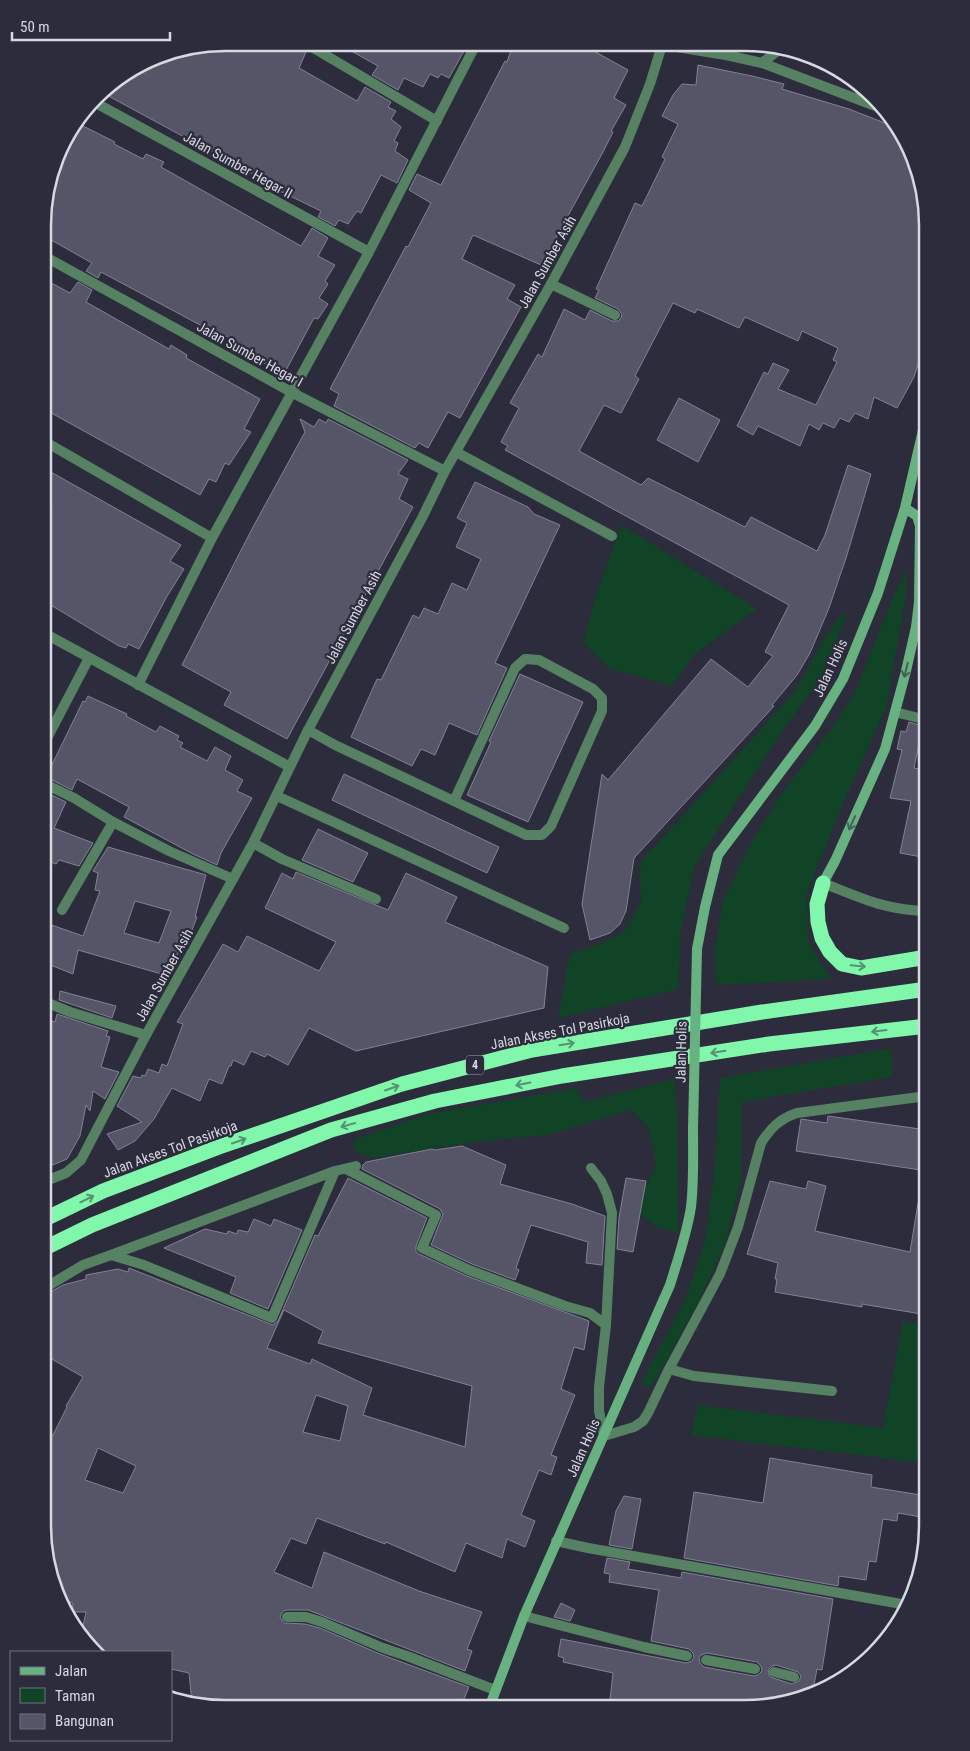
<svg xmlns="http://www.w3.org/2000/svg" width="970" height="1751" font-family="'Roboto Condensed',sans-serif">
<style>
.green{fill:#114326}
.building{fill:#565568;stroke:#818196;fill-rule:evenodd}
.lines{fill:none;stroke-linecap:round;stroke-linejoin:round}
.lane{stroke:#568263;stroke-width:10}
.street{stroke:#568263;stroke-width:10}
.secondary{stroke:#68b281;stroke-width:10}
.highway{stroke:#81f7ab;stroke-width:15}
.secondary-bridge{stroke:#68b281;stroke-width:10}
.oneway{stroke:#446258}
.oneway2{stroke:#569274}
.labels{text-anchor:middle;stroke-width:4.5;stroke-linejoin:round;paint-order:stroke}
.shield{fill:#2c2c3d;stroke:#a4a4b1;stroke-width:1}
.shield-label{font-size:12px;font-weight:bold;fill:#d8d8e3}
.street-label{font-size:14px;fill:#d8d8e3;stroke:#2c2c3d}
.rim{fill:none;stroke:#d8d8e3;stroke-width:2.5}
</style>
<rect width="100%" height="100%" fill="#2c2c3d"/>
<path class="green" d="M621,525L757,609L695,654L672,686L611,669L583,643L594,601Z
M907,568L905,601L886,708L844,801L807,893L808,941L831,979L716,985L715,951L722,903L750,845L781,794L829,732L855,693L892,599Z
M844,611L845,619L822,677L783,730L694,867L680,936L679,989L558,1018L570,954L600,944L625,931L641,902L639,872L643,858L660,841L795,691L828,632Z
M892,1048V1077L741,1102V1181L725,1244L700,1299L652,1386L645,1387L642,1381L685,1300L705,1241L714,1174L720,1078Z
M675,1079L677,1111L678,1232L659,1228L641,1215L636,1196L649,1181L656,1164L648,1126L631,1110L548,1135L481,1141L374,1158L356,1152L353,1140L428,1114L576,1088L584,1102Z
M903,1321L927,1326V1463L691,1435L698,1405L883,1428Z"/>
<path class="building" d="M225,42L298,43L299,47L306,52L299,68L357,101L365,87L391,102L388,107L396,111L391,119L401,127L394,141L398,143L395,151L408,160L397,183L381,175L361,213L357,211L348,224L339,220L335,226L318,217L321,211L259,181L260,178L101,92L104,88L156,56Z
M337,43L450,44L464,51L449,78L441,74L438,78L430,74L423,87L404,78L398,90L372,75L378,66Z
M513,44L583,45L628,70L614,98L626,105L611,131L613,132L603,152L541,265L473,235L462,259L515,285L507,299L521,307L460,418L448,412L428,448L419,443L415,448L334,406L339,394L330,389L406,246L408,247L431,203L409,190L417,174L441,185L505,61L507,62Z
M698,65L752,76L784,84L782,89L849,109L890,125L918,166L928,225L927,328L925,327L919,361L914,377L897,408L874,397L868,419L855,413L849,422L840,418L834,428L823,423L819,430L809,424L800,446L758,426L753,435L737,426L764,372L768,374L773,363L789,370L778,389L816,405L837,362L833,360L838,348L802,331L798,341L745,317L739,328L697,309L695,313L673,303L635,376L639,379L621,413L604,405L579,451L641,485L648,478L745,527L751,517L817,551L825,535L848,465L871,474L847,555L829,608L810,653L797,675L772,705L774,706L634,858L626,911L620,924L610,933L590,940L582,904L602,774L608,780L711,659L748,687L773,656L765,652L789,605L505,450L508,446L501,442L519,408L510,403L538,354L542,357L564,309L585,320L590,310L612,321H618L621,318L622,314L618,309L595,298L599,290L596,289L635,203L642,206L665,159L662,157L678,124L662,116L673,95L682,84L696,85Z
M77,123L115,142L114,144L143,159L146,154L164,162L161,167L301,246L312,228L328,238L318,256L335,265L325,281L328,284L319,298L328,304L318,319L314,318L284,374L244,352L247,348L203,323L202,326L101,272L98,278L86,271L92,263L44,236V201L61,144Z
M44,279L70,293L78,282L92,290L86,302L169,349L171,345L187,355L186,358L260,399L244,429L251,432L229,465L225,463L216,482L209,479L200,495L44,409Z
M679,398L720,420L698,462L657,440Z
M300,419L314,427L319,419L326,423L328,419L408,460L398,474L408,479L399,499L413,507L287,739L224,705L231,692L182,665L253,527L305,432Z
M49,471L181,545L170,561L184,569L166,598L139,649L128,644L126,648L119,646L44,601V480Z
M475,482L528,507L534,514L560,525L495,663L507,668L477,735L449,723L435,755L421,749L412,766L351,737L377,679L381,680L413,615L419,618L424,608L438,614L452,583L467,590L481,559L456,547L467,523L457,518Z
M520,674L583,702L528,822L467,795L491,742L489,741Z
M88,696L127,714L126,716L156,732L160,726L179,736L177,740L183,743L180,747L207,761L215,747L231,756L225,770L243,780L237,791L252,798L221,853L217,865L193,854L124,817L129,807L77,779L72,790L46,777L83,701L85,702Z
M909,722L923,726L914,768L919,769L920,762L927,763V858L900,853L911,801L890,798L902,750L897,749L901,731L906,732Z
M344,774L499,847L487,873L332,800Z
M43,791L66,802L54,828L93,843L79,866L59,860L56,864L43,859Z
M318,829L368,853L353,882L302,860Z
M108,847L206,875L195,917H197L192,930L165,975L78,950L73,974L43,962V922L83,936L100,891L95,890L98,873L93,871ZM135,901L171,911L159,943L124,933Z
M296,872L388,910L406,873L457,897L445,922L548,967L544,1008L356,1051L309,1028L288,1065L267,1054L265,1057L251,1051L244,1065L233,1060L231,1066H229L222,1084L209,1079L200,1101L172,1088L154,1119L135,1141L118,1150L107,1134L142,1122L117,1106L133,1076L141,1078L142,1075L145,1076L148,1069L159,1073L162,1064L167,1066L183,1024L177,1022L223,944L238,952L247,936L319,971L336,942L265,908L282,873L293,879Z
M60,991L116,1006L112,1018L59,1000Z
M57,1014L108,1031L106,1036L110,1037L101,1067L119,1072L105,1099L93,1091L90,1111L86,1105L80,1136L67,1159L43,1169V1026L49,1028L52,1021L55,1022Z
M828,1116L927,1130V1171L796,1151L801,1119L827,1123Z
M462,1146L506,1165L500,1184L572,1204L605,1216L602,1265L586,1263L588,1242L531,1225L516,1268L519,1270L515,1280L472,1264L431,1245L442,1217L443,1214L440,1209L362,1169L363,1165L366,1162L432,1149L435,1150Z
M348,1178L427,1218L416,1246V1252L419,1254L467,1276L589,1321L584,1350L574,1347L561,1389L575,1395L551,1455L557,1457L551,1475L539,1470L521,1515L535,1521L525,1547L507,1539L502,1558L466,1543L455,1572L386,1542L385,1544L317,1518L306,1544L291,1538L274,1572L312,1588L324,1552L419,1591L482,1612L467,1649L472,1651L465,1671L308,1610H287L283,1611L280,1617L284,1623L305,1624L320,1628L380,1654L469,1687L460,1708L201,1707L192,1703L189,1673L171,1669V1652H96L81,1636L86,1612H72L73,1603L60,1600L52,1585L42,1526L43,1432L52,1437L67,1407L66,1406L83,1377L43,1354V1296L63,1285L86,1279V1275L118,1269L128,1272L129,1268L273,1325L278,1321L315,1235L318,1236ZM284,1310L323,1331L318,1343L472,1386L465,1447L363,1415L372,1388L312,1359L310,1364L267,1348ZM316,1395L348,1406L340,1441L303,1432ZM98,1448L136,1466L123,1493L85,1480Z
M626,1178L646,1181L633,1252L617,1249L619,1218Z
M770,1181L806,1189L808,1181L826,1186L815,1231L910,1252L918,1203L927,1204V1315L862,1304V1307L775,1292L777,1279H775L778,1263L747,1254Z
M254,1219L271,1226L274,1219L302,1230L268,1309L230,1293L236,1277L164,1248L205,1229L227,1234L228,1231L237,1234L238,1230L248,1232Z
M770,1458L872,1475L871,1487L927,1496V1518L898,1513L897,1521L883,1519L876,1562L869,1561L866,1580L839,1576L838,1586L684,1558L694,1492L763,1503Z
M624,1496L641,1499L632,1549L609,1545L616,1511Z
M607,1558L630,1562L628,1569L681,1578L682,1572L833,1599L822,1670L817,1669L812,1695L804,1699L745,1708H609L613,1673L563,1662L564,1658L558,1656L561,1639L686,1663L692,1661L694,1657L693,1653L689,1649L651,1641L659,1590L609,1582L610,1574L604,1573ZM707,1653L757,1662L761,1666L762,1671L758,1675L754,1676L704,1667L700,1663L699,1658L701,1655ZM776,1665L798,1672L801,1676L799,1681L792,1684L770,1677L768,1670L772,1666Z
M561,1603L575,1610L570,1621L554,1617Z"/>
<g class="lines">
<path class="lane" d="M762,63L780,49L785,48
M551,284L615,315
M456,452L612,536
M895,712L927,720
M308,730L335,745L526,835H542L551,826L602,711V698L593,689L539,660L525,659L515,668L454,801
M277,796L564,928
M253,843L282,859L376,899
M62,910L113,822
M43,1001L70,1012L146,1035
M346,1169L436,1215L422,1248L469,1270L565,1306L590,1313L606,1325
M669,1369L694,1376L832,1391
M604,1436L634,1427L643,1421L648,1413L669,1369L720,1274L738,1227L761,1143C771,1128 779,1119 797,1113L927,1096
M556,1541L588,1548L907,1605
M524,1616L644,1647L687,1656
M706,1660L755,1669
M774,1672L794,1677"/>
<path class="street" d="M305,43L437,121
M664,45L726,55L762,63L878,107
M94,102L369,252
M44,256L293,393L445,471
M44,441L212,538
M916,627L927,628
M44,633L290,767
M138,685L212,538L369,252L476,44
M43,746L89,658
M43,783L74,798L113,822L169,851L233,879
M823,883C859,897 887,911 927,911
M591,1168L601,1181L607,1194L612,1213L606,1325L599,1387V1411L604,1436
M43,1182L66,1173L81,1160L95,1133L146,1035L253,843L308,730L423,516L445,471L551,284L625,147L650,84L662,45
M111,1255L335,1171L356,1166
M43,1289L83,1265L111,1255L144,1265L272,1318L335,1171
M287,1617H306L322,1622L383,1648L407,1656L495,1690"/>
<path class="secondary" d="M823,883L835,861L885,749L906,671L916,627L919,602L920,526L917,516L905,508
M697,949L705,907L718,855L815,726L843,679L878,593L905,508L927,413
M489,1708L524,1616L670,1285C678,1259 687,1233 691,1207C694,1181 693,1155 693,1129"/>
<path class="highway" d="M823,883L817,904L818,922L822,938L830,952L842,964L861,968L927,957
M43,1220L103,1191L219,1147L402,1084L532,1050L762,1012L927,989
M43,1249L92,1225L331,1130L435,1101L562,1076L769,1044L927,1026"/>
<path class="secondary-bridge" d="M693,1129L697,949"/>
</g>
<defs><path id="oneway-shaft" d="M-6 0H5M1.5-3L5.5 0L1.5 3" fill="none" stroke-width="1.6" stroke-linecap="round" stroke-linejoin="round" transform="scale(1.25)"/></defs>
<g class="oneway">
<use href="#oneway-shaft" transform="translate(906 670) rotate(104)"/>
<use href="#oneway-shaft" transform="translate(852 823) rotate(114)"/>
</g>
<g class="oneway2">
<use href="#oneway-shaft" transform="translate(858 966) rotate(5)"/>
<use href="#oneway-shaft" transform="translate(879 1031) rotate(173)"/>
<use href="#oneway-shaft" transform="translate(567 1044) rotate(-9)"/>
<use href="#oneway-shaft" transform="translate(718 1052) rotate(171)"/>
<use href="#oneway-shaft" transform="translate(523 1084) rotate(169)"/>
<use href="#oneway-shaft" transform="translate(392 1088) rotate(-19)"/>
<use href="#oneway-shaft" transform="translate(348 1125) rotate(164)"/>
<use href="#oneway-shaft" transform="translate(239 1141) rotate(-19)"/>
<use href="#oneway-shaft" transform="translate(87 1199) rotate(-26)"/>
</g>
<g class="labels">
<rect class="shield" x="466" y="1055.5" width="18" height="19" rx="4"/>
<g class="shield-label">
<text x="475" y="1069">4</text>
</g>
<g class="street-label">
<text transform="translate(238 165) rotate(29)" y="5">Jalan Sumber Hegar II</text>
<text transform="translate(547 262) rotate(-61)" y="5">Jalan Sumber Asih</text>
<text transform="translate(250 354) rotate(29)" y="5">Jalan Sumber Hegar I</text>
<text transform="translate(353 617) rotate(-62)" y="5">Jalan Sumber Asih</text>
<text transform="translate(830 668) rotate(-65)" y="5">Jalan Holis</text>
<text transform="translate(164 975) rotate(-61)" y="5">Jalan Sumber Asih</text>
<text transform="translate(560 1031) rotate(-11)" y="5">Jalan Akses Tol Pasirkoja</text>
<text transform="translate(681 1052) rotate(-89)" y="5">Jalan Holis</text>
<text transform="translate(170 1149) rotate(-20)" y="5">Jalan Akses Tol Pasirkoja</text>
<text transform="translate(583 1448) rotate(-66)" y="5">Jalan Holis</text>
</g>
</g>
<path d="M0 0H970V1751H0ZM225 51H745A174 174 0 0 1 919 225V1526A174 174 0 0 1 745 1700H225A174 174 0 0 1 51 1526V225A174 174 0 0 1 225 51Z" fill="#2c2c3d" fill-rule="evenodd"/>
<path class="rim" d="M225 51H745A174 174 0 0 1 919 225V1526A174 174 0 0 1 745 1700H225A174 174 0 0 1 51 1526V225A174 174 0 0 1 225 51Z"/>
<rect x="10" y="1651" width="162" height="90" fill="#2c2c3d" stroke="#71717f"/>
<rect x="20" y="1667" width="25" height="8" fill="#68b281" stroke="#71717f"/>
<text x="55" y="1676" font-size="15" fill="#d8d8e3">Jalan</text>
<rect x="20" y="1688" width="25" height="15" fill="#114326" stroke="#71717f"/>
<text x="55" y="1701" font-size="15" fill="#d8d8e3">Taman</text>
<rect x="20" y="1714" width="25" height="15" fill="#565568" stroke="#71717f"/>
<text x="55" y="1726" font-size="15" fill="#d8d8e3">Bangunan</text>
<path d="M12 32v8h158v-8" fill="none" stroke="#d8d8e3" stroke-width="2.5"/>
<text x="20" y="32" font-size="15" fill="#d8d8e3" stroke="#2c2c3d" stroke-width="4" paint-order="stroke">50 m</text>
</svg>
